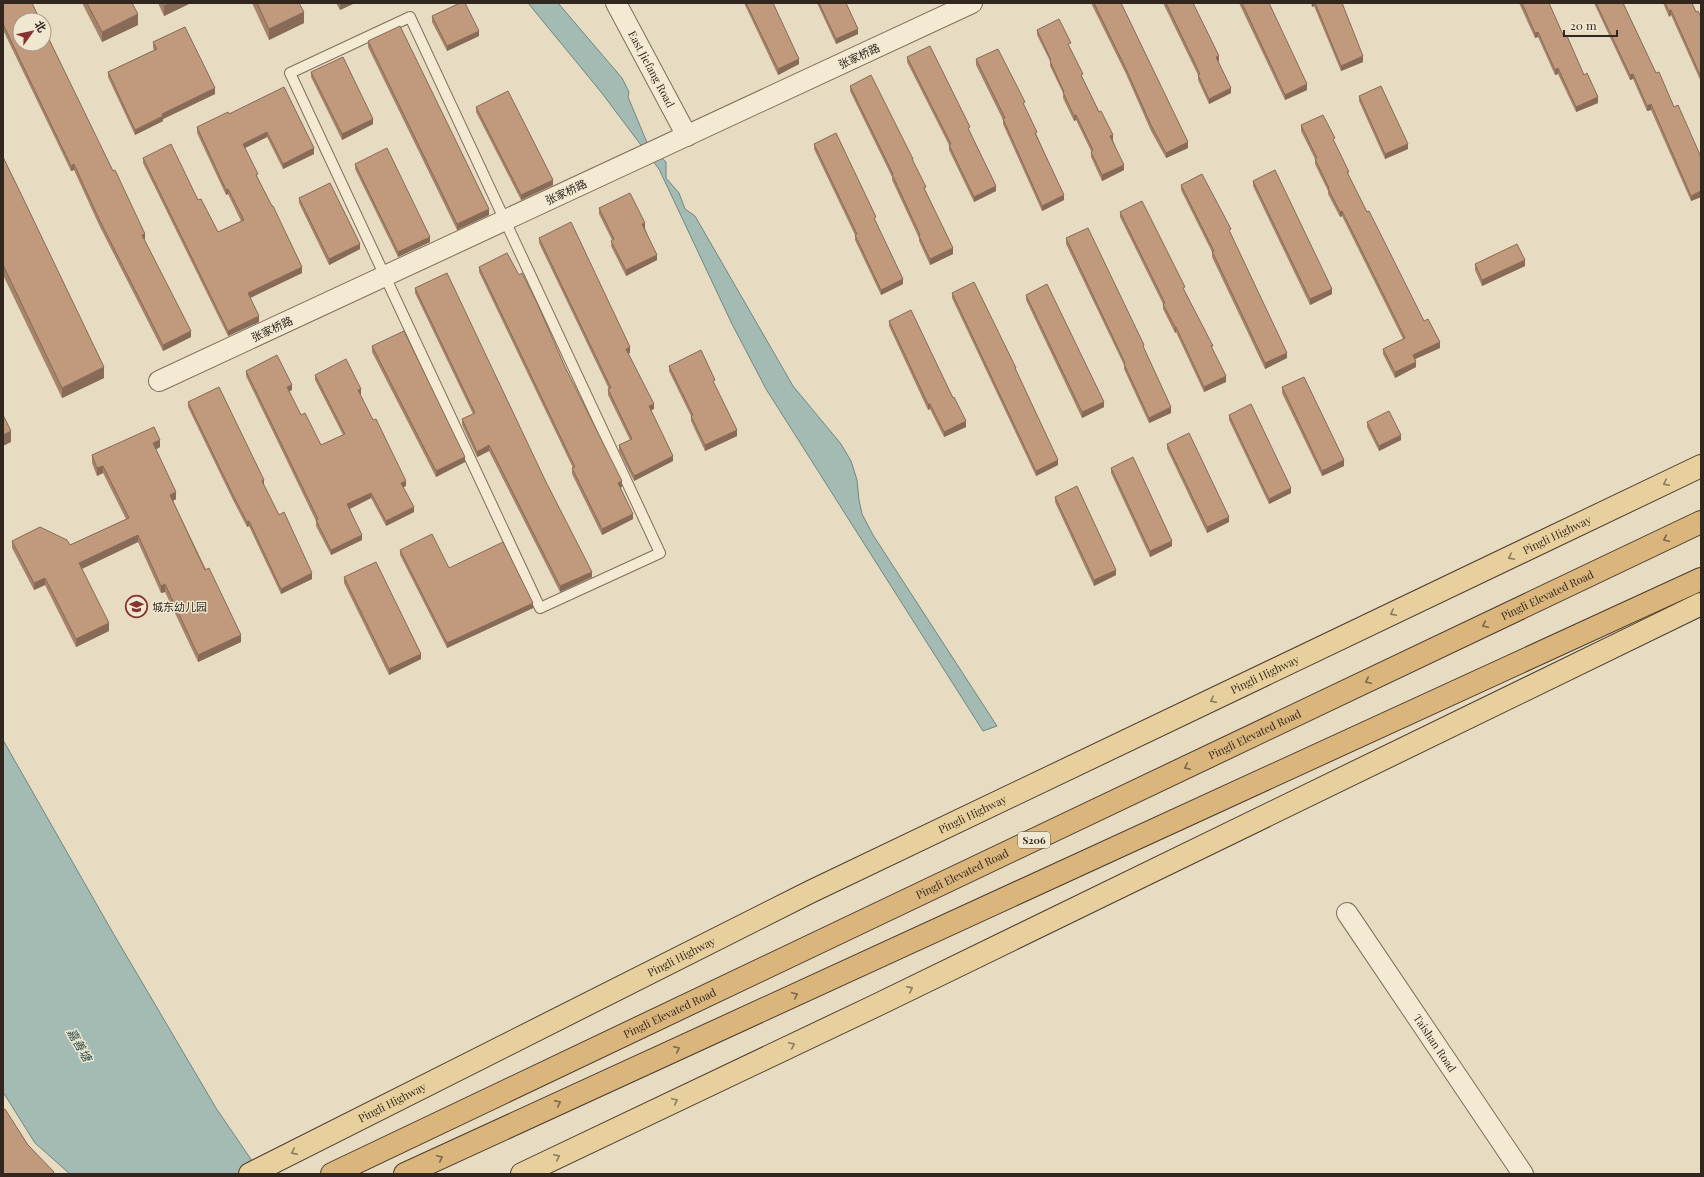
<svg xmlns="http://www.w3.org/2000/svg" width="1704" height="1177" font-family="'Playfair Display','Noto Sans SC',serif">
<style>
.water{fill:#a4bbb4;stroke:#6c8781}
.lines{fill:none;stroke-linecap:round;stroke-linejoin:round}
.service-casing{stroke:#7f6e5b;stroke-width:12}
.minor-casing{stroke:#7f6e5b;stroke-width:22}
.primary-casing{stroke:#4d3d2f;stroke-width:24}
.trunk-casing{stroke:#4d3d2f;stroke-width:24}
.service{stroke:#f4ead4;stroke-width:10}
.minor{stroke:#f4ead4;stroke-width:20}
.primary{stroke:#e7d09e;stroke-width:22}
.trunk{stroke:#dab67d;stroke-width:22}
.wall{fill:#a6846b}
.shaded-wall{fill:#876b57}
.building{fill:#c1997c;stroke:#876b57}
.oneway{stroke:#8c7c5e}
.oneway2{stroke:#7d6749}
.labels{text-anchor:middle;stroke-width:3;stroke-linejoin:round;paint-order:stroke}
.shield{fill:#f0e7d1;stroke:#6a6154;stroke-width:1}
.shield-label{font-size:10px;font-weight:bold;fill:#31271e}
.street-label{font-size:11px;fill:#31271e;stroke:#f0e7d1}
.poi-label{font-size:11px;fill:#31271e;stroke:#f0e7d1;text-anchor:start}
.water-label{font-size:12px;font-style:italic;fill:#2f4f4d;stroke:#f0e7d1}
</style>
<rect width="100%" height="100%" fill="#e7dcc2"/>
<path class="water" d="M528,3H558L622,78L629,92L628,97L648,145L666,162V178L679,193L685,209L695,216L793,386L841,444L851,461L857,480L859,500L862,514L873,535L997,726L983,731L766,389L732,324L659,169L601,92Z
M3,740L113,933L216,1108L261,1174H70L35,1143L3,1092Z"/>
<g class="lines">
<defs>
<path id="service" d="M410,17L660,553L540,608L290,73Z"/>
<g id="minor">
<path id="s1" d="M616,3L687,136"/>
<path d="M159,381L972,3"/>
<path id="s2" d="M1347,913L1523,1174"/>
</g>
<g id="primary">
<path id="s3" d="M250,1174L810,892L1701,466"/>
<path d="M522,1174L875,1006L1701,604"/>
</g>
<g id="trunk">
<path id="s4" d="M332,1174L1701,522"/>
<path d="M405,1174L1701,579"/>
</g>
</defs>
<use href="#service" class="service-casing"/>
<use href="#minor" class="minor-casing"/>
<use href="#primary" class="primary-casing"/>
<use href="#trunk" class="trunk-casing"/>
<use href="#service" class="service"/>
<use href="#minor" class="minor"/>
<use href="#primary" class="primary"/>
<use href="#trunk" class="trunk"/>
</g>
<path class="wall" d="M3,3L145,239H144L191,337L163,351L99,225L74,170L71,171L3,30Z
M82,3H132L138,25L102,42Z
M158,3H191L164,16Z
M252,3H299L304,23L269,40Z
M336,3H355L340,10Z
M744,3H773L799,64L778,75Z
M817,3H846L858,34L836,44Z
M1091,3H1121L1188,148L1166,158L1151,131L1126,74Z
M1163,3H1193L1219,61H1218L1231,93L1209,104L1198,80V75Z
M1239,3H1269L1307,90L1285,100Z
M1311,3H1342L1363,62L1341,71L1314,6L1312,7Z
M1519,3H1549L1564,37L1598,103L1576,112L1558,74L1555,75L1538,37L1535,38Z
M1594,3H1623L1656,73L1701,157V197L1691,201L1651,110L1647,111L1633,79L1630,80Z
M1663,3H1692L1696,12L1701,17V82L1671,15L1669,17Z
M432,16L479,36L447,51L432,22Z
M1037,30L1070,48L1083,79L1113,140L1124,170L1102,181L1091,157V151L1076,120L1074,121L1063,98V93L1050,66V61L1037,35Z
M368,41L489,215L457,230L368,47Z
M153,42L215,94L163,119V121L135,135L108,77V72L154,50L153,48Z
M907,57L970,132L996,191L974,202L949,150V145L907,62Z
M976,59L1025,107L1064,200L1042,211L1003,124V120L976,65Z
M311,72L373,124L342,140L311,77Z
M850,86L913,162L953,254L930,265L919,241V238L892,180V177L850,91Z
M1359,96L1408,149L1385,159L1359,101Z
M476,107L553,185L521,200L476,112Z
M229,114L314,154L283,169L267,137L245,148L258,178L302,273L250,298L259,322L228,336L143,163V158L198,200L217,230L218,232L241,221L228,194L226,195L197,133V127Z
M1301,125L1335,144L1349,176L1367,212L1424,321L1440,348L1415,359L1416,367L1395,378L1383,354V349L1403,339L1342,216L1340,217L1328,194V191L1315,164V159L1301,131Z
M814,144L876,222L903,284L881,295L855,240V235L814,149Z
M3,157L104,378L62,398L3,275Z
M355,164L430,242L398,257L355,169Z
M1253,181L1332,294L1310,305L1253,186Z
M1181,185L1231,234L1287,358L1265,369L1212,257V252L1181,190Z
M299,198L360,249L329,265L299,203Z
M599,208L645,228L657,260L626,276L611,246L612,240L599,214Z
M1120,212L1185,292L1213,350L1226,382L1204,392L1176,332L1175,333L1163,309V304L1120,217Z
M539,238L630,353H628L654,409L651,410L673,461L634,481L619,451V445L630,440L608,395V389H609L539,243Z
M1066,238L1171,413L1149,423L1124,369V365L1066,244Z
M1475,264L1525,266L1482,286L1475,270Z
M479,267L565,367L622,487H620L633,519L602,535L572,474V468H573L479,272Z
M415,288L546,482L592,577L560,592L489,451L477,457L462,425V419L473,414L415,293Z
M952,293L1016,371L1058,465L1036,476L952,298Z
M1026,295L1104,407L1082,418L1026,300Z
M889,321L966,427L944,437L930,409L928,410L889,326Z
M372,346L465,462L436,477L372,352Z
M669,366L715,385L737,436L705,451L691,421V416L669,371Z
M246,371L292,390L289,391L301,415L321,445L343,435L315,380V375L361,394L360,395L406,486L403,487L414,512L386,526L371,498L350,509L362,540L331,555L316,526V521L246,376Z
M1282,387L1344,466L1322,476L1282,393Z
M188,402L264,485L279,515L312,579L281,594L249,526L247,527L233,500L188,407Z
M1229,415L1291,493L1269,504L1229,420Z
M1367,422L1401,440L1379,451L1367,427Z
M1167,444L1229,522L1207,533L1167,449Z
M160,447L156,449L176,499L173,501L241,642L198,662L165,592L161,593L138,542L82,569L109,631L76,647L45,585L34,590L12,548V541L70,545L126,519L103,473L97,476L92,463V455Z
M1111,468L1172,546L1150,557L1111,473Z
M1055,497L1116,575L1094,586L1055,502Z
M400,550L449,568L533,608L447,648L400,555Z
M344,577L421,659L389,675L344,583Z"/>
<path class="shaded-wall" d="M170,3H191L164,16V6Z
M340,3H355L340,10Z
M1312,3H1314V6L1312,7Z
M1671,10V15L1669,17V11Z
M304,12V23L269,40V29Z
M138,14V25L102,42V32Z
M858,29V34L836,44V39Z
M479,31V36L447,51V46Z
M1538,32V37L1535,38V33Z
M1219,56V61L1216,62V57Z
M1363,56V62L1341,71V66Z
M799,59V64L778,75V69Z
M1558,68V74L1555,75V70Z
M1633,74V79L1630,80V75Z
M1307,84V90L1285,100V95Z
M215,88V94L163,119V121L135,135V130L162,114Z
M1231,88V93L1209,104V99Z
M1598,97V103L1576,112V107Z
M1651,104V110L1647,111V106Z
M1076,115V120L1074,121V116Z
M373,119V124L342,140V134Z
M267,132V137L243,149V144Z
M1113,135V140L1110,141V136Z
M1188,142V148L1166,158V153Z
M1408,144V149L1385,159V154Z
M314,148V154L283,169V164Z
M74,164V170L71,171V166Z
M1124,165V170L1102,181V175Z
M553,180V185L521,200V195Z
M996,186V191L974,202V197Z
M228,189V194L226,195V190Z
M1701,191V197L1691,201V196Z
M1064,195V200L1042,211V206Z
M489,209V215L457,230V224Z
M1342,211V216L1340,217V212Z
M645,223V228L642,229V224Z
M145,234V239L142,240V235Z
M430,237V242L398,257V252Z
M360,244V249L329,265V259Z
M953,248V254L930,265V259Z
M657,255V260L626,276V270Z
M1525,260V266L1482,286V280Z
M302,267V273L248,299V293Z
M903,279V284L881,295V290Z
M1332,289V294L1310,305V299Z
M259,316V322L228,336V331Z
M1175,327H1176V332L1175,333Z
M191,331V337L163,351V345Z
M1440,342V348L1413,360V355Z
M630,347V353L626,354V349Z
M1287,353V358L1265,369V363Z
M1416,362V367L1395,378V372Z
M104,367V378L62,398V388Z
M1226,376V382L1204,392V387Z
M292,385V390L287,392V387Z
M361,389V394L358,396V390Z
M1104,402V407L1082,418V412Z
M654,404V409L649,411V406Z
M928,404H930V409L928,410Z
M1171,407V413L1149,423V418Z
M966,421V427L944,437V432Z
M737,430V436L705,451V445Z
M11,431V442L3,446V435Z
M1401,435V440L1379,451V446Z
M160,440V447L153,451V443Z
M489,445V451L477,457V452Z
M673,456V461L634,481V476Z
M465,457V462L436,477V471Z
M1058,460V465L1036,476V471Z
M1344,460V466L1322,476V471Z
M103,466V473L97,476V468Z
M264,480V485L262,486V481Z
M406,481V486L401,488V483Z
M622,481V487L618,488V483Z
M1291,488V493L1269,504V499Z
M176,492V499L170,502V495Z
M371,493V498L347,510V504Z
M414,507V512L386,526V521Z
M633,514V519L602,535V529Z
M1229,517V522L1207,533V527Z
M249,521V526L247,527V522Z
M138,535V542L79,570V563Z
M362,535V540L331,555V550Z
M1172,541V546L1150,557V551Z
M1116,570V575L1094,586V580Z
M592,572V577L560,592V586Z
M312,573V579L281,594V589Z
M45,578V585L34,590V583Z
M165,584V592L161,593V586Z
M533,603V608L447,648V643Z
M109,623V631L76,647V639Z
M241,635V642L198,662V655Z
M421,654V659L389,675V669Z"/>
<path class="building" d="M3,3H32L40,20H20V44H44V29L113,171L115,170L145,234L142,235L191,331L163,345L99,219L74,164L71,166L3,24Z
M87,3H132L138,14L102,32Z
M163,3H170L164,6Z
M257,3H299L304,12L269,29Z
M460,3H465L479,31L447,46L432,16Z
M746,3H773L799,59L778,69Z
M819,3H846L858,29L836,39Z
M1094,3H1121L1188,142L1166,153L1151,125L1126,69Z
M1166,3H1193L1219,56L1216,57L1231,88L1209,99L1198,75L1200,74Z
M1242,3H1269L1307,84L1285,95Z
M1315,3H1342L1363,56L1341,66Z
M1522,3H1549L1564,37L1567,36L1584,75L1587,73L1598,97L1576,107L1558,68L1555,70L1538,32L1535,33Z
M1596,3H1623L1656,73L1659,72L1674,107L1678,105L1701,157V191L1691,196L1651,104L1647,106L1633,74L1630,75Z
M1665,3H1692L1696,12L1698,11L1701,17V77L1671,10L1669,11Z
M1059,19L1071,43L1068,44L1083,74L1081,75L1099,112L1101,111L1113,135L1110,136L1124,165L1102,175L1091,152L1093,150L1076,115L1074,116L1063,92H1064L1050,61L1051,60L1037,30Z
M400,26L489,209L457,224L368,41Z
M185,27L215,88L162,114L163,116L135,130L108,72L157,49L153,42Z
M930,46L970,127L968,128L996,186L974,197L949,145L951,144L907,57Z
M998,49L1025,102L1023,103L1037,132L1035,133L1064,195L1042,206L1003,119L1005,118L976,59Z
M343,57L373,119L342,134L311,72Z
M871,75L913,159H912L926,187L924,188L953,248L930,259L919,236L920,235L892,174H893L850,86Z
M1381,86L1408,144L1385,154L1359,96Z
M284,87L314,148L283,164L267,132L243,144L258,174L256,175L272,206H273L302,267L248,293L259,316L228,331L143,158L171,144L198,200L201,199L217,230L218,232L244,220L228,189L226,190L197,127L228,112L229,114Z
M508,91L553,180L521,195L476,107Z
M1323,115L1335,138L1333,139L1349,172H1347L1367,212L1369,211L1424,321L1428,319L1440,342L1413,355L1416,362L1395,372L1383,349L1405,338L1342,211L1340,212L1328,188H1329L1315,159L1317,158L1301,125Z
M836,133L876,217L874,218L903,279L881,290L855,235L857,234L814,144Z
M387,148L430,237L398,252L355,164Z
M3,157L22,196L104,367L62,388L3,265Z
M1275,170L1332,289L1310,299L1253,181Z
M1202,174L1231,229L1229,230L1287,353L1265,363L1212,251H1214L1181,185Z
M330,183L360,244L329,259L299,198Z
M630,193L645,223L642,224L657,255L626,270L611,241L614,239L599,208Z
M1142,201L1185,287L1183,288L1213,346H1211L1226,376L1204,387L1176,327H1175L1163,304L1165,303L1120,212Z
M571,222L630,347L626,349L654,404L649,406L673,456L634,476L619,445L632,439L608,389L611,388L539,238Z
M1088,228L1144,345L1143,346L1171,407L1149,418L1124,364L1125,363L1066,238Z
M1517,244L1525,260L1482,280L1475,264Z
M507,253L519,275L522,273L537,303L565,367L622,481L618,483L633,514L602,529L572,468L575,467L479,267Z
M447,273L546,482L592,572L560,586L489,445L477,452L462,419L475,413L415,288Z
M974,282L1016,368H1015L1058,460L1036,471L952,293Z
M1047,284L1104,402L1082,412L1026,295Z
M911,310L953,398L954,397L966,421L944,432L930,404H928L889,321Z
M404,331L465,457L436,471L372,346Z
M701,350L715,380L713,381L737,430L705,445L691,416L693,415L669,366Z
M277,355L292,385L287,387L301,415L305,413L321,445L345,434L315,375L346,359L361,389L358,390L373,420L376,419L406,481L401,483L414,507L386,521L371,493L347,504L362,535L331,550L316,520L318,519L246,371Z
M1304,377L1344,460L1322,471L1282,387Z
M219,387L264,480L262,481L279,515L284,512L312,573L281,589L249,521L247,522L233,495L188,402Z
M1251,404L1291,488L1269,499L1229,415Z
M1389,411L1401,435L1379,446L1367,422Z
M3,415L11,431L3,435Z
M154,427L160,440L153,443L176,492L170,495L205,570L209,568L241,635L198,655L165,584L161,586L138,535L79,563L109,623L76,639L45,578L34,583L12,541L40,527L67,540L70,545L129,518L103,466L97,468L92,455Z
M1189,433L1229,517L1207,527L1167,444Z
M1133,457L1172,541L1150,551L1111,468Z
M1077,486L1116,570L1094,580L1055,497Z
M432,534L449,568L503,542L533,603L447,643L400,550Z
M376,562L421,654L389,669L344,577Z
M5,1109L28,1145L54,1172L52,1174H3V1110Z"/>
<defs><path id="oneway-chevron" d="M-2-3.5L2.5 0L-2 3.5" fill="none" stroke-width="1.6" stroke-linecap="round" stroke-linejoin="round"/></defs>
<g class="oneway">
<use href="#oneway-chevron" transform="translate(1666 483) rotate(154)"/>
<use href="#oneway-chevron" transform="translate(1511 557) rotate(154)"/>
<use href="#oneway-chevron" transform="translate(1393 613) rotate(154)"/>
<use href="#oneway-chevron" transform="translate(1213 700) rotate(154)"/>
<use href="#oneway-chevron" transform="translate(910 989) rotate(-26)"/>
<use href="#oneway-chevron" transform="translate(792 1045) rotate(-25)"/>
<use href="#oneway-chevron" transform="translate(675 1101) rotate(-25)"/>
<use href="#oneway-chevron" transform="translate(294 1152) rotate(154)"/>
<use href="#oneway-chevron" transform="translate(557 1157) rotate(-26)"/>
</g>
<g class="oneway2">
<use href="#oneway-chevron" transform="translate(1666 539) rotate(155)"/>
<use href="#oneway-chevron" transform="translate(1485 625) rotate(155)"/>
<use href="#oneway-chevron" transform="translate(1368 681) rotate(155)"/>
<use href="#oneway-chevron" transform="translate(1187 767) rotate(155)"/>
<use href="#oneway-chevron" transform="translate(795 995) rotate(-25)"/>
<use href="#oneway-chevron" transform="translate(677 1049) rotate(-25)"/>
<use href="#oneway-chevron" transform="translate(558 1103) rotate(-25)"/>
<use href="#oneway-chevron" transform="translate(440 1158) rotate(-25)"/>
</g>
<defs>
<symbol id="school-ring" viewBox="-11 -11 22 22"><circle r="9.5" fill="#f0e7d1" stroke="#863334" stroke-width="1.5"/><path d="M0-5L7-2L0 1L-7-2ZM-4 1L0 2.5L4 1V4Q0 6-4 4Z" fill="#863334"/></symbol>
</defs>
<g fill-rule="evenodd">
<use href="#school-ring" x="124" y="594" width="25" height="25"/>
</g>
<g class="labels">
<rect class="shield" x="1018" y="832" width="32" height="16" rx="3"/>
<g class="shield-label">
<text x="1034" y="844">S206</text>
</g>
<g class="street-label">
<text transform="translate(859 56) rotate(-25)" y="4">张家桥路</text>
<text dy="4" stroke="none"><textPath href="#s1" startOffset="75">East Jiefang Road</textPath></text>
<text transform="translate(566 192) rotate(-25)" y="4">张家桥路</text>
<text transform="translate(272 329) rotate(-25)" y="4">张家桥路</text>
<text dy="4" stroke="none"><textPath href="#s3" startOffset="1455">Pingli Highway</textPath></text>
<text dy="4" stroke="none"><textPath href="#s4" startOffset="1346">Pingli Elevated Road</textPath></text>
<text dy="4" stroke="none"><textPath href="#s3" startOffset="1131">Pingli Highway</textPath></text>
<text dy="4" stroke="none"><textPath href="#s4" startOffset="1022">Pingli Elevated Road</textPath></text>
<text dy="4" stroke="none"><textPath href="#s3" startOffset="807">Pingli Highway</textPath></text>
<text dy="4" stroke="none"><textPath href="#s4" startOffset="698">Pingli Elevated Road</textPath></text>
<text dy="4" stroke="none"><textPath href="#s3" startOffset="483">Pingli Highway</textPath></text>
<text dy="4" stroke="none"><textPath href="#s4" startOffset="374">Pingli Elevated Road</textPath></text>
<text dy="4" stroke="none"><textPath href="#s2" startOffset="157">Taishan Road</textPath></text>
<text dy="4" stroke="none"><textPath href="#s3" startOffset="159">Pingli Highway</textPath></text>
</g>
<g class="poi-label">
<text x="152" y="611">城东幼儿园</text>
</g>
<g class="water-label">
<text transform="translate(79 1045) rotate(60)" y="4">嘉善塘</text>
</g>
</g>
<rect width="1704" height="1177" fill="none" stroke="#31271e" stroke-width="8"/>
<g transform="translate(32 32) rotate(57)"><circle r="19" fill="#f0e7d1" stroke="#a49a89"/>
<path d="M0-3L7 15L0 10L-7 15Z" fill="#863334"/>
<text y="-6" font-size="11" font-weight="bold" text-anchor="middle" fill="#31271e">北</text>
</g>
<path d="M1564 30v6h53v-6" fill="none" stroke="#31271e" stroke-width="2"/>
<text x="1570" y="30" font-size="12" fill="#31271e" stroke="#f0e7d1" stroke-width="3" paint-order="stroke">20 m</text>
</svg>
